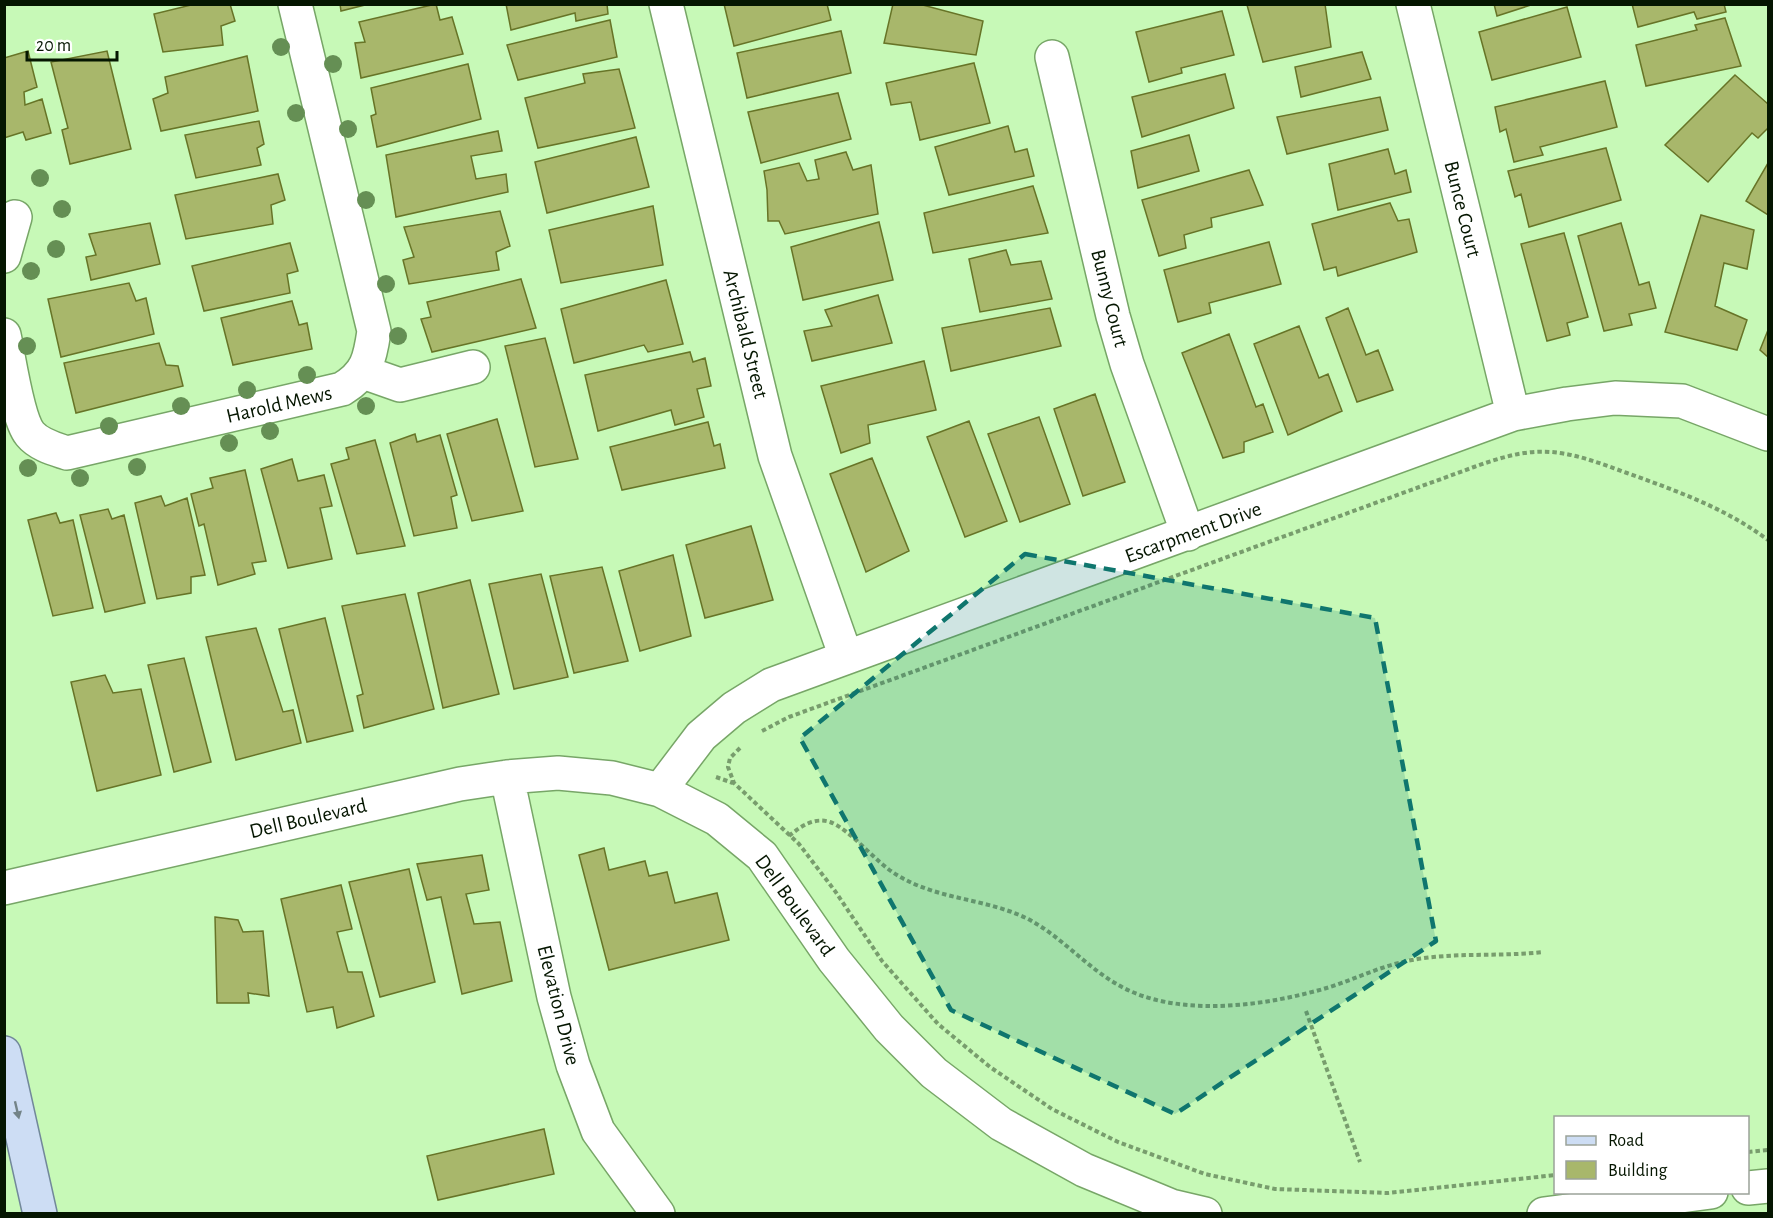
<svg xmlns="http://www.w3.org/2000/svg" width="1773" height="1218" font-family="'Alegreya Sans',sans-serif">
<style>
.building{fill:#a8b76b;stroke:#677427;stroke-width:1.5}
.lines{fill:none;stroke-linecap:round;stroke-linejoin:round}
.minor-casing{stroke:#77a667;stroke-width:36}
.major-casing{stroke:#72889a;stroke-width:36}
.path{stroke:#789d6d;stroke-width:4;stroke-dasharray:4.5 3;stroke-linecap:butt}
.minor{stroke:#fff;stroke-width:33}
.major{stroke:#cdddf4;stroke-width:33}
.tree{fill:#658f54}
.oneway{fill:#738387}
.marked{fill:#0f766e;fill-opacity:0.2;stroke:#0f766e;stroke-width:4.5;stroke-dasharray:12 8;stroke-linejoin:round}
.labels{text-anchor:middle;stroke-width:5;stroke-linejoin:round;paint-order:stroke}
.street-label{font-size:21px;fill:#051601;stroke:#fff}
</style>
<rect width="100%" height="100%" fill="#c7f9b7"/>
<path class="building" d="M195,4H230L235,21L221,26L223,45L163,52L154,14Z
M340,4H369L341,11Z
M436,4L440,20L452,17L463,54L361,78L355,43L365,42L359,22Z
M506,4H607L608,14L576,21L575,13L511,30Z
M724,4H827L831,20L734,46Z
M893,4H919L983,21L976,55L884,43Z
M1325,4L1331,47L1263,62L1247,5Z
M1494,4H1534L1497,16Z
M1632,4H1724L1726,12L1697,19L1694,12L1638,27Z
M1567,7L1581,57L1492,80L1479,32Z
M1222,11L1234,55L1181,68L1182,73L1149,82L1136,32Z
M1725,18L1741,66L1646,86L1636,45L1697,30L1695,25Z
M610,20L617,57L518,80L507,45Z
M841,31L851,73L747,98L737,53Z
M28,51L37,87L24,92L25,105L42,99L51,133L26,140L23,132L4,138V58Z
M107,51L131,149L70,164L62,130L68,128L51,62Z
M1362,52L1371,79L1301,97L1295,67Z
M247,56L258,111L161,131L153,99L168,93L165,77Z
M974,63L990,123L920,140L911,102L891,105L886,83Z
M468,64L481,119L377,147L371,116L376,114L371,88Z
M619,69L635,128L538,148L525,98L585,83L583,74Z
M1225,74L1234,108L1142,137L1132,97Z
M1735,75L1768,104V128L1758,138L1752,133L1708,182L1665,145Z
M1605,81L1617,127L1540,147L1543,155L1514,162L1506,129L1500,132L1495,107Z
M838,93L851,139L761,163L748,112Z
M1380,97L1388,130L1287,154L1277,117Z
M259,121L264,144L257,148L261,165L196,178L185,135Z
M1008,126L1015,152L1027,149L1034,176L949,195L935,147Z
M498,131L502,151L471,156L476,179L506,174L508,192L396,217L386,155Z
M1189,135L1199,171L1138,188L1131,151Z
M636,137L649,187L547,213L535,162Z
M1606,148L1621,200L1529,227L1521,194L1515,197L1508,171Z
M1388,149L1395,174L1406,170L1411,192L1338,210L1329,164Z
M846,152L853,170L871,165L878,214L785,234L779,221H768L767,190L764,171L799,163L807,181L819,179L815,160Z
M1768,163V215L1746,201Z
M1249,170L1263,205L1211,218L1212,227L1184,235L1186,248L1159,256L1142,200Z
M278,174L285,200L271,205L273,224L186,239L175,195Z
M1033,186L1048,233L933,253L924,213Z
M1390,203L1398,221L1409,219L1417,252L1338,276L1336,267L1324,270L1312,224Z
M653,206L663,265L561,283L549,230Z
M500,211L510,246L496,252L499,270L409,284L403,260L414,257L404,227Z
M1701,215L1754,230L1747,269L1724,263L1715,306L1747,320L1737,350L1665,332Z
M879,222L893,280L803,300L791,247Z
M150,223L160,264L91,280L86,257L96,255L89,234Z
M1621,223L1639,285L1649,282L1656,308L1629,314L1632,325L1604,331L1578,236Z
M1564,233L1588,317L1567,323L1570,335L1547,341L1521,244Z
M1269,242L1281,284L1209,303L1211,313L1178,322L1164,270Z
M290,243L298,271L287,274L290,293L204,311L192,266Z
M1006,250L1011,265L1041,261L1052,299L980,312L969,259Z
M521,279L536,328L432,352L421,319L431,317L427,302Z
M666,280L683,344L648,352L644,345L574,363L561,309Z
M129,283L136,301L146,298L154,334L61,357L48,299Z
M878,295L892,343L812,361L804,331L832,326L825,310Z
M292,301L299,325L307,323L312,349L233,365L221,318Z
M1050,308L1061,346L951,371L942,328Z
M1348,308L1366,355L1378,350L1393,390L1357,402L1326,318Z
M1299,326L1319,378L1328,374L1342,411L1288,435L1254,344Z
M1768,330V357L1760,350Z
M1229,334L1256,407L1263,404L1273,432L1244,442V452L1223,458L1182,353Z
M545,338L578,459L535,467L505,346Z
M159,343L166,365L178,366L183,386L76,413L64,363Z
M690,352L693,362L705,358L711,386L697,389L704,417L675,425L671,410L598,431L585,375Z
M924,361L936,410L868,425L870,443L841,453L821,386Z
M1095,394L1125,482L1083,496L1054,409Z
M1039,417L1070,504L1020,522L988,434Z
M497,419L523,511L472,521L447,434Z
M969,421L1007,521L965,537L927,437Z
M708,422L714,446L720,444L725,468L622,490L610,447Z
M415,434L417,442L440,435L457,495L451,497L457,528L414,536L390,443Z
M375,440L405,546L357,554L331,464L349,459L346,448Z
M872,458L909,551L866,572L830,474Z
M292,459L298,481L324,475L332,506L320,508L332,559L288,568L261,469Z
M245,470L266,561L252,563L255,574L218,585L204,524L199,526L191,494L213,488L210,478Z
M161,496L165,506L187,498L205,575L191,577V593L157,599L135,503Z
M108,509L112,519L124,515L145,603L105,612L80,515Z
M56,513L60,523L73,520L93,608L53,616L28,520Z
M751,526L773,600L705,618L686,545Z
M673,555L691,636L640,651L619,571Z
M602,567L628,661L574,673L550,576Z
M541,574L568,677L514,689L489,584Z
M470,580L499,694L443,708L418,593Z
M405,594L434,709L364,728L357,696L363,694L342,606Z
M325,618L353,731L307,742L279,629Z
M256,628L283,712L293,710L301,743L236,760L206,637Z
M184,658L211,762L174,772L148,665Z
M105,675L113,693L141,689L161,775L97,791L71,682Z
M604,848L609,870L645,861L649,876L667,872L675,903L717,893L729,940L609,970L579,855Z
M482,855L489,890L466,894L474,924L500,922L512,981L462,994L441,897L427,900L417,864Z
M409,869L435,982L380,997L349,882Z
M341,885L352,929L337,932L348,972H362L374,1016L337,1028L333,1007L307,1012L281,899Z
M215,917L238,920L243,932L263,931L269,996L248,993L249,1003H217Z
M544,1129L554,1174L438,1200L427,1156Z"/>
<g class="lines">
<defs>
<path id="minor" d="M666,4L775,456L846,657
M1413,4L1513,414
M1052,57L1113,316L1127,364L1188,534
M4,256L15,217
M4,335C9,357 17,418 30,434C39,445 55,449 67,453L342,389C367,374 370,359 374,331L295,4
M363,372L400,385L473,367
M507,777L554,997L573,1065L598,1131L658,1214
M660,790L701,736L734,708L771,685L1513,414L1567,404L1615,398L1682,401L1768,434
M4,888L460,784L507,777L558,773L612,778L660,790L717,819L762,856L834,960L889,1028L934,1073L1001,1124L1084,1170L1171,1206L1205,1214
M1748,1188L1768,1186
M1544,1214L1711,1192"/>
<path id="major" d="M4,1053L40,1214"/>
</defs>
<use href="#minor" class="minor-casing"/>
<use href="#major" class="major-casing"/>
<path class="path" d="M762,731L789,717L1474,467C1499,458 1524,450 1551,452C1577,454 1602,464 1627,473C1677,491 1725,508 1768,540
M740,748L730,758L728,767L734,783L799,844L835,891L882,961L938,1024L990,1067L1052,1109L1118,1142L1205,1174L1275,1189L1388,1193L1556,1175
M716,777L733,783
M789,836C801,826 814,817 830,822C850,829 876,863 897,875C938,900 984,898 1026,918C1064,937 1090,973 1130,991C1188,1017 1270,1005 1330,987C1358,978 1383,965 1412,960C1455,952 1499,957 1543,952
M1306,1011L1360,1162
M1748,1152L1768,1150"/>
<use href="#minor" class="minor"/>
<use href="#major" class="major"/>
</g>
<g class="tree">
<circle cx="281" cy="47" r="9"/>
<circle cx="333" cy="64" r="9"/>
<circle cx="296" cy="113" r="9"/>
<circle cx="348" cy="129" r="9"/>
<circle cx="40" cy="178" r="9"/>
<circle cx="366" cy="200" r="9"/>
<circle cx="62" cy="209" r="9"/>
<circle cx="56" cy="249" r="9"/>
<circle cx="31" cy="271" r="9"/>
<circle cx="386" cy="284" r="9"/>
<circle cx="398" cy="336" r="9"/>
<circle cx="27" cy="346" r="9"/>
<circle cx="307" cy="375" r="9"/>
<circle cx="247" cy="390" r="9"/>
<circle cx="181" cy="406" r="9"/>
<circle cx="366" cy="406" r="9"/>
<circle cx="109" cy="426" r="9"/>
<circle cx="270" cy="431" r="9"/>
<circle cx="229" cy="443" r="9"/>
<circle cx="137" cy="467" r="9"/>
<circle cx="28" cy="468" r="9"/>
<circle cx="80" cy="478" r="9"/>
</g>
<defs><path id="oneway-solid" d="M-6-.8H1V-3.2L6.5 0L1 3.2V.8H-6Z" transform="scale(1.5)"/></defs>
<use class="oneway" href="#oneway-solid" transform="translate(17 1110) rotate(77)"/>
<path class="marked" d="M1025,554L1375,618L1436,941L1175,1114L951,1010L800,738Z"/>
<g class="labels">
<g class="street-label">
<text transform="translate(1463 209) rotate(76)" y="7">Bunce Court</text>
<text transform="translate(1110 298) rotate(76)" y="7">Bunny Court</text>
<text transform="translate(746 334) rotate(76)" y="7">Archibald Street</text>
<text transform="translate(279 404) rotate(-13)" y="7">Harold Mews</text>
<text transform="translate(1193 532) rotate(-20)" y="7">Escarpment Drive</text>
<text transform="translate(308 818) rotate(-13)" y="7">Dell Boulevard</text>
<text transform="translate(795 905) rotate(54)" y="7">Dell Boulevard</text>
<text transform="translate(559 1005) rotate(76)" y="7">Elevation Drive</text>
</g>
</g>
<rect width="1773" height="1218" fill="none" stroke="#051601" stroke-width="12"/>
<rect x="1554" y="1116" width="195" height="78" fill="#ffffff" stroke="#9ba299" stroke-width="1.5"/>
<rect x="1566" y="1136" width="30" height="9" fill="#cdddf4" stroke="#9ba299" stroke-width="1.5"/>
<text x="1608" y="1146" font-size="18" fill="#051601">Road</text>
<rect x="1566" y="1161" width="30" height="18" fill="#a8b76b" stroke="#9ba299" stroke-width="1.5"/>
<text x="1608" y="1176" font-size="18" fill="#051601">Building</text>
<path d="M27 51v9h90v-9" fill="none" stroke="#051601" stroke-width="3"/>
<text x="36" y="51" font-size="18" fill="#051601" stroke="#ffffff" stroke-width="4.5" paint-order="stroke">20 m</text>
</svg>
